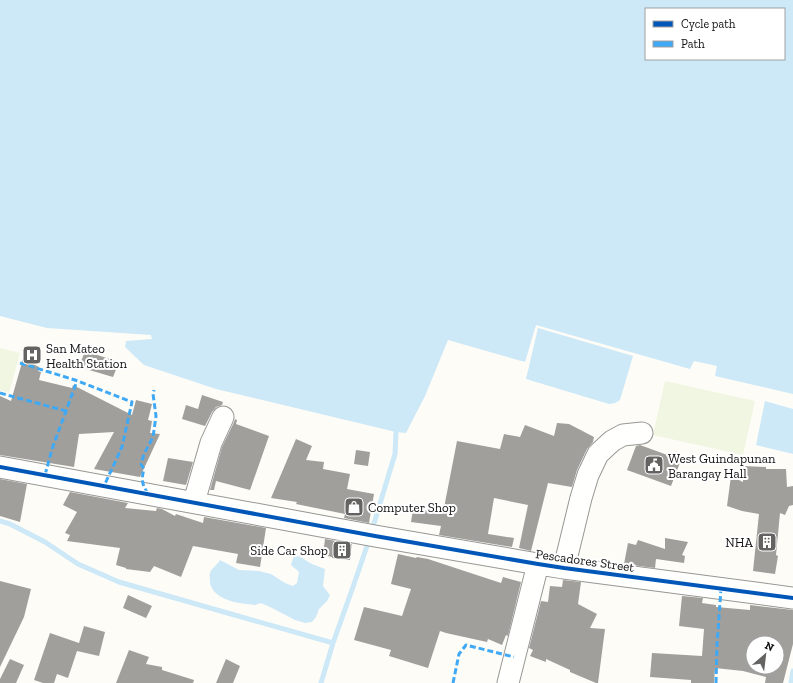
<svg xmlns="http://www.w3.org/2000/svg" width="793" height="683" font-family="'Zilla Slab',serif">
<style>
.pitch{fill:#f0f6e1}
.water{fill:#cde8f7;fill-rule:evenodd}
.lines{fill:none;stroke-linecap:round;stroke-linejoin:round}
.stream{stroke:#cde8f7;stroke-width:5}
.building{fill:#a19f9c;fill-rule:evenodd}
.minor-casing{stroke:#979795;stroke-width:23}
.minor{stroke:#fffffe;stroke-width:21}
.quiet{stroke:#3fa9f5;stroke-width:3;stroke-dasharray:6 3;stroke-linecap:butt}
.cycleway-casing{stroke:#fff;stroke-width:6}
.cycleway{stroke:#0057b8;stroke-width:4}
.labels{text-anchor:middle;stroke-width:4;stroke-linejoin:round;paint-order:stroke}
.poi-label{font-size:13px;fill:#111;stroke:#fff;text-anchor:start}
.street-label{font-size:13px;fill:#111;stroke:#fff}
</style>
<rect width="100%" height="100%" fill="#fdfcf7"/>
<path class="pitch" d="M0,348L20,353L9,393L0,390Z
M665,381L755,401L743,455L653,435Z"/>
<path class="water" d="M0,0H793V394L715,376L717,366L694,361L690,369L536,325L525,362L448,340L425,396L406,433L396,432L216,389L144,365L125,347L126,341L152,339L151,335L47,328L0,316ZM646,9H784V59H646Z
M538,328L633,356L620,400L615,403L609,404L526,379Z
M765,401L793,409V454L756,445Z
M294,555C304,557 304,560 312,564C316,566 321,567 325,569L323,586L330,595L327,601L319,609L316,617L312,622L305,623L295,620L272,608L261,603L255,605C249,604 245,604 239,603C228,601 211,595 210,582C210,579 209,575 210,573C211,569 218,564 220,560L239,570L259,571L271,574L285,583L293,586L297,583L299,572L291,565Z"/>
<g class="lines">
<path class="stream" d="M0,521L10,524L45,542L78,564L119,582L333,643
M372,530L395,454L396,432
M321,683L333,643L353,587L369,540
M791,683L793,671"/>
</g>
<path class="building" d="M85,351L119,362L113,377L79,367Z
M23,359L39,367L38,371L41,372L39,380L72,388L73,385L132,415L136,400L152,404L148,420L152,421L150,433L160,434L140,477L94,469L114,432L79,434L74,467L0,455V396L11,401Z
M202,395L223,402L222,405L216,407L212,412L205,426L182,419L186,405L198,409Z
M235,419L237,420L236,424L269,436L250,490L216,481L214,490H210L222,447L234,422Z
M557,423L569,424L594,437L593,442L587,449L577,470L572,487L548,483L531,551L519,548L528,505L494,498L488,534L514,538L512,547L439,535L441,526L411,522L413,509L443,513L457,441L500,449L504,434L520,437L525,425L554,436Z
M296,439L312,446L306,460L324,462L323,469L350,474L347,489L374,494L369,523L344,518L345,514L296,504L297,502L271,498Z
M640,445L681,460L671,486L627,470L636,446Z
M356,450L370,452L368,466L354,464Z
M168,458L193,462L186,485L163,481Z
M743,466L766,467V469H786L787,487L793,486V505L789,506L785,515L780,513L776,555L778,556L775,574L753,571L759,514L742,511L727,506L731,476L743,482Z
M0,479L27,484L20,522L0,516Z
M70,492L128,503L125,508L156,511L157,508L162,509L175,516L176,514L203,523L204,517L266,528L260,567L236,563L238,554L193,546L181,577L154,566L150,572L126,569V568L116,565L120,548L67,541L70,535L65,533L77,512L63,505Z
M665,538L688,542L682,555L685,556L684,563L656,559L655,568L624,564L628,543L636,545L638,540L665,549Z
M325,539L352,544L350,560L332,558V557L323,555Z
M398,554L416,558L417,557L428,559L501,583L503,577L521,582L508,636L506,635L502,645L488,639L487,642L446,633L440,631L428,668L389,656L391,650L354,640L364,607L402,616L411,589L391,584Z
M563,580L581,582L578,604L597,614L590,628L605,629L598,683H596L570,672V670L546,659V662L530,656L533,650L529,648L541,601L548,602L550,586L562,587Z
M0,581L31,589L24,617L0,667Z
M128,595L152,606L146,618L123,608Z
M682,596L703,598L702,603L716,605V607L750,610V605L793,610V644L783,683H765L766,677L743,671L715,668L714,683H691V680L650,677L652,653L702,656L704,629L679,626ZM753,643H777V667H753Z
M84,626L105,632L99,656L77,651L68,678L57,674L54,683H43L34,680L50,633L79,643Z
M129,650L149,657L146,664L162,667V670L194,680L193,683H116Z
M10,659L24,665L16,683H0V679Z
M226,659L240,666L233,683H216Z"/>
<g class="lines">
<defs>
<path id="minor" d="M0,467L375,536L538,564L564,568L793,598
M194,502L211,443L223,417
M564,568L581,498L588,475L598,454L612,441L623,435L642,433
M508,683L538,564"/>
</defs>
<use href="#minor" class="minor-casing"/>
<use href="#minor" class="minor"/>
<path class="quiet" d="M20,363L75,380L132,402L122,447L104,486
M0,393L66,411
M45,475L52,449L77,381
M148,494C142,484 141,480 144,469L141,464L144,454L153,437L156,416L153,394L154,390
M453,683L459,654L466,645L514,657
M716,683L717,645L721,589"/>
<defs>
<path id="cycleway" d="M0,467L375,536L538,564L564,568L793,598"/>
</defs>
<use href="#cycleway" class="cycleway-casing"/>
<use href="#cycleway" class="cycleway"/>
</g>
<defs>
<symbol id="hospital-square" viewBox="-11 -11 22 22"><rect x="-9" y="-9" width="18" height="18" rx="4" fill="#646362" stroke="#fff"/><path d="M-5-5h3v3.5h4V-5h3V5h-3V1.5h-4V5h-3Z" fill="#fff"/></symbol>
<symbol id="civic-square" viewBox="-11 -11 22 22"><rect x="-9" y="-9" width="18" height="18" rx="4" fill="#646362" stroke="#fff"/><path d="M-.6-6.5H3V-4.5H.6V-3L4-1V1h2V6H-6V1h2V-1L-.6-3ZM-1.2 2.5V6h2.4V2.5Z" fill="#fff"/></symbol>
<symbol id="shop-square" viewBox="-11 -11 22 22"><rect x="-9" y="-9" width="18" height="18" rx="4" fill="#646362" stroke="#fff"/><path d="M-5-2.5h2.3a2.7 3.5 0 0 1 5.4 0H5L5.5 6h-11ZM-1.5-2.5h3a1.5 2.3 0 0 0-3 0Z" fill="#fff"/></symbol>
<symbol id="building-square" viewBox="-11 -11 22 22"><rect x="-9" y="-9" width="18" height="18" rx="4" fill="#646362" stroke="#fff"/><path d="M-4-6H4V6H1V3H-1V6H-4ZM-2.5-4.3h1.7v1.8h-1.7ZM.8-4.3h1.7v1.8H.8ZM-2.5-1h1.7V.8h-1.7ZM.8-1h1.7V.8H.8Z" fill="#fff"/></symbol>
</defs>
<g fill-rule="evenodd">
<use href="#hospital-square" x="21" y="344" width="22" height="22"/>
<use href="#civic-square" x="643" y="454" width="22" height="22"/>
<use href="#shop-square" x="343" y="496" width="22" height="22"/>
<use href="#building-square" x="756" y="531" width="22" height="22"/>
<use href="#building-square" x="331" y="539" width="22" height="22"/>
</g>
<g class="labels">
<g class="poi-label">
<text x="46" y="353">San Mateo<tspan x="46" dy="15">Health Station</tspan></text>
<text x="668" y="463">West Guindapunan<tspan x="668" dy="15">Barangay Hall</tspan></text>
<text x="368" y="512">Computer Shop</text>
<text x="753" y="547" text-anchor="end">NHA</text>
<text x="328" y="555" text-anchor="end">Side Car Shop</text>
</g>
<g class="street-label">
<text transform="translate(585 560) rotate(8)" y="5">Pescadores Street</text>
</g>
</g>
<rect x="645" y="8" width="140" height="52" fill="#ffffff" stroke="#a0a0a0"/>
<rect x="653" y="21" width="20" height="6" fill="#0057b8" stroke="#a0a0a0"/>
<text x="681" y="28" font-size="12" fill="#111111">Cycle path</text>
<rect x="653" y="41" width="20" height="6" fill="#3fa9f5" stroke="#a0a0a0"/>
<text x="681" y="48" font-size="12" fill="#111111">Path</text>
<g transform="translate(765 655) rotate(28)"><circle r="19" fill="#ffffff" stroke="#a0a0a0"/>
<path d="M0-3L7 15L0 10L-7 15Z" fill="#646362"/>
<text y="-6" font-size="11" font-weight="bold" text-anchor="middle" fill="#111111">N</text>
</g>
</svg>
